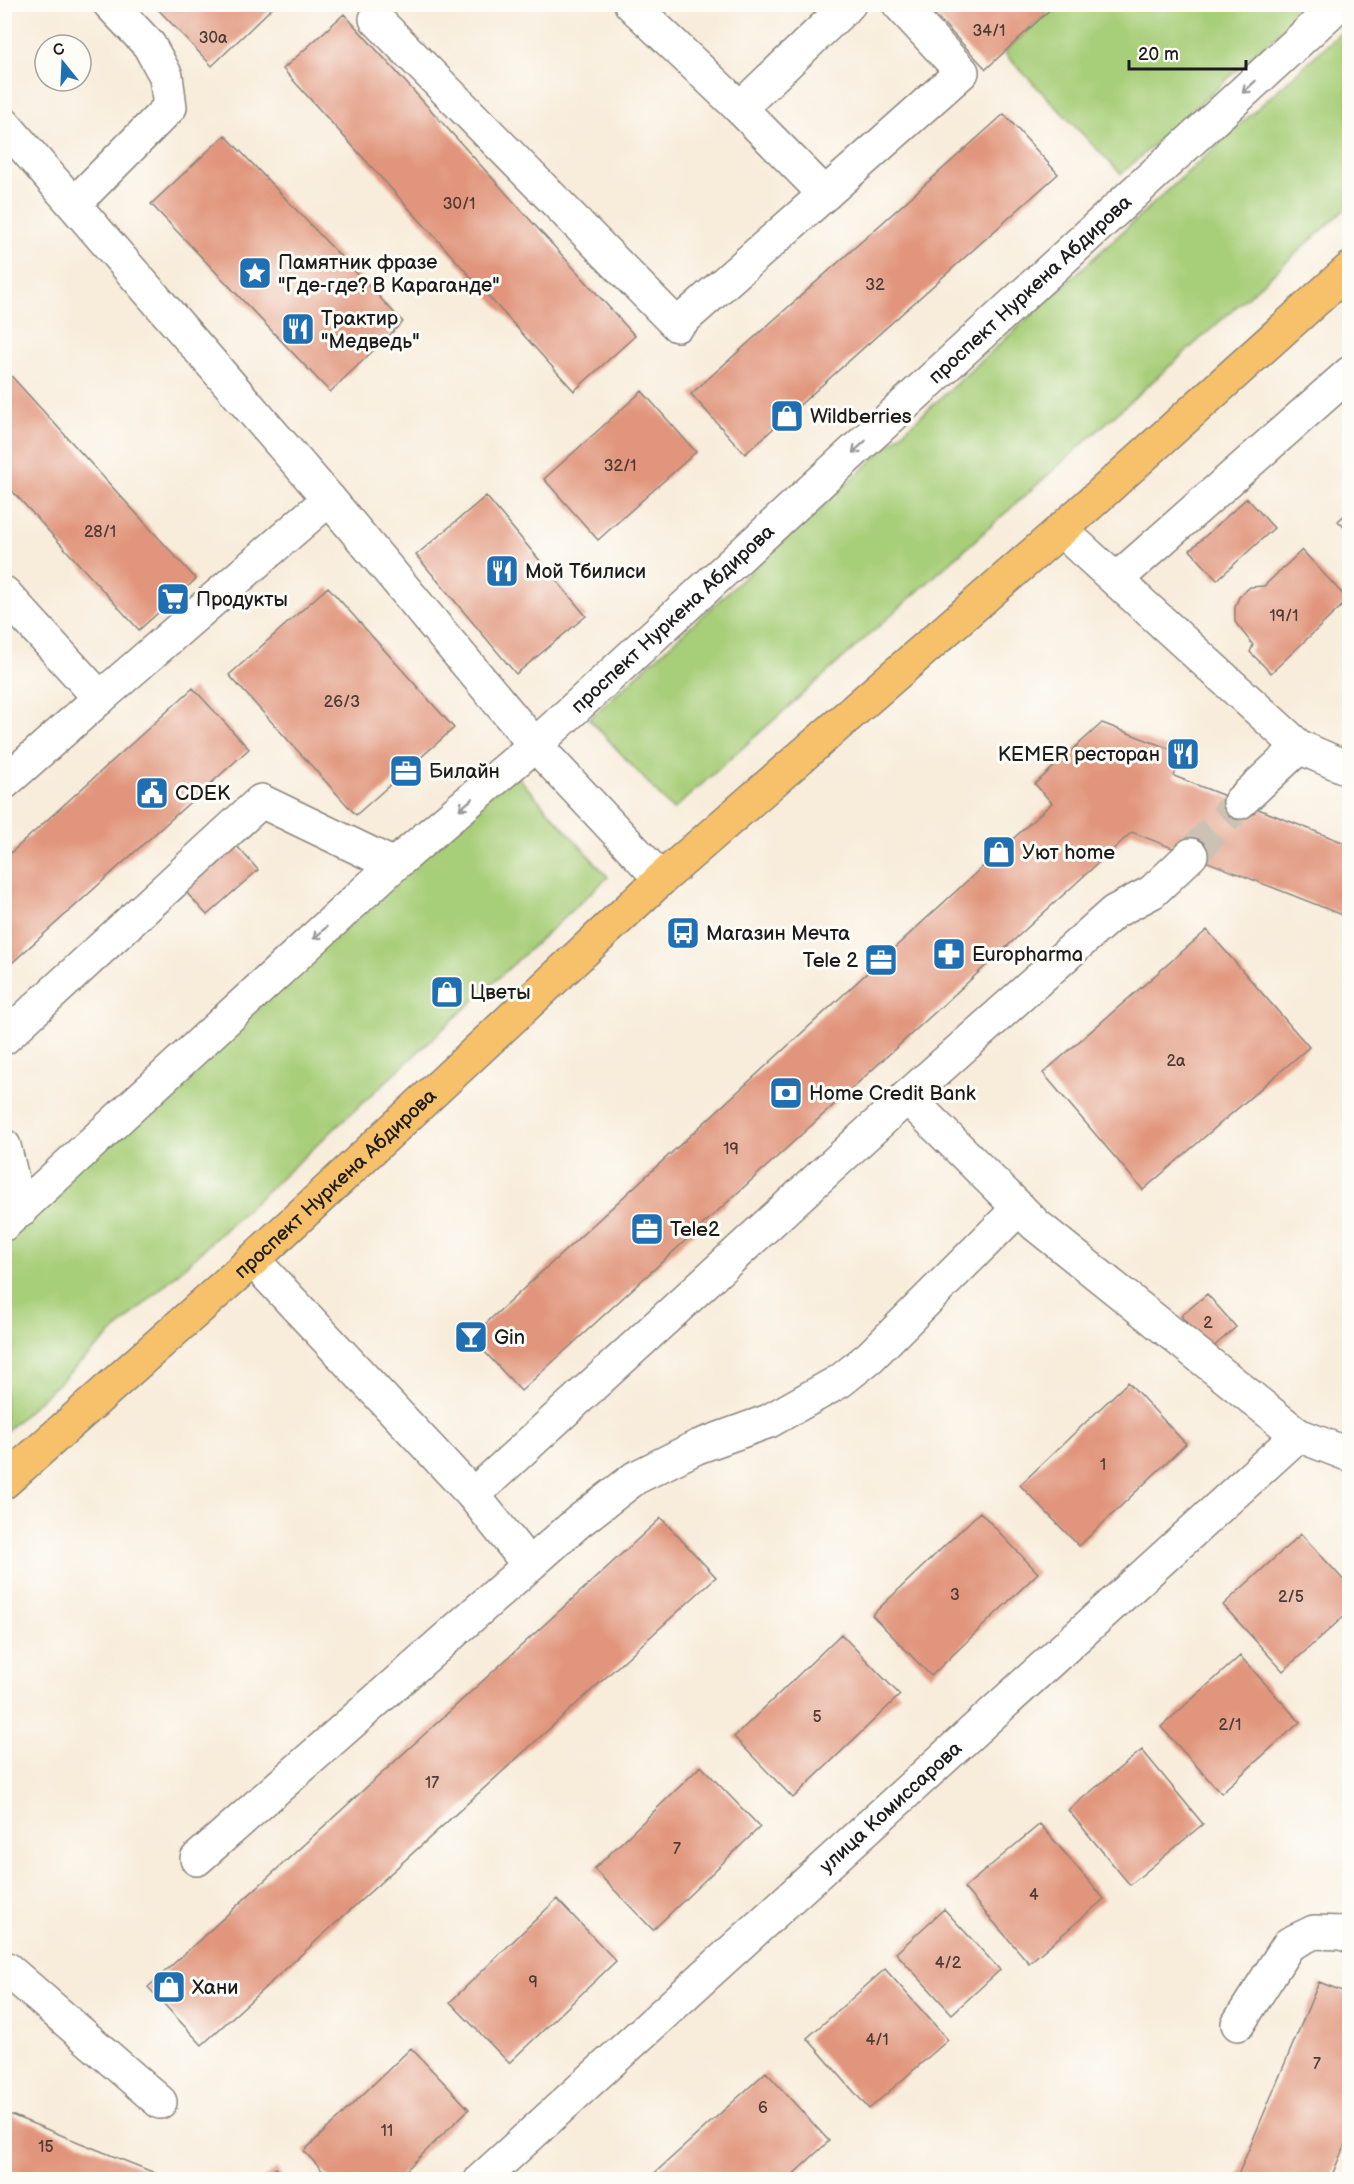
<svg xmlns="http://www.w3.org/2000/svg" width="1354" height="2184" font-family="'Balsamiq Sans',sans-serif">
<style>
.green{fill:#a7ce78;stroke:#62754a;stroke-width:1.5}
.building{fill:#e1957c}
.lines{fill:none;stroke-linecap:round;stroke-linejoin:round}
.minor-tunnel{stroke:#ccc2b4;stroke-width:33;stroke-dasharray:33 16;stroke-linecap:butt}
.minor-casing{stroke:#8a847b;stroke-width:36}
.major-casing{stroke:#8a847b;stroke-width:36}
.minor{stroke:#fff;stroke-width:33}
.major{stroke:#f6c16b;stroke-width:33}
.oneway{stroke:#999}
.labels{text-anchor:middle;stroke-width:6;stroke-linejoin:round;paint-order:stroke}
.number-label{font-size:16px;fill:#4d3a34}
.poi-label{font-size:20px;fill:#1c1c1c;stroke:#fdfcf7;text-anchor:start}
.street-label{font-size:20px;fill:#1c1c1c;stroke:#fdfcf7}
</style>
<rect width="100%" height="100%" fill="#fdfcf7"/>
<filter id="ink" filterUnits="userSpaceOnUse"><feTurbulence type="fractalNoise" baseFrequency=".0167" numOctaves="2"/><feDisplacementMap in="SourceGraphic" scale="12" xChannelSelector="R" yChannelSelector="G"/><feConvolveMatrix kernelMatrix="1 2 1 2 8 2 1 2 1" color-interpolation-filters="sRGB"/></filter>
<filter id="wash" filterUnits="userSpaceOnUse"><feTurbulence type="fractalNoise" baseFrequency=".008" numOctaves="4" result="noise"/><feDisplacementMap in="SourceGraphic" scale="24" xChannelSelector="R" yChannelSelector="G"/><feGaussianBlur stdDeviation="1.35" result="paint"/><feColorMatrix in="noise" values="0 0 0 0 0 0 0 0 0 0 0 0 0 0 0 0 0 1.4 0 .05"/><feComposite in="paint" operator="in"/></filter>
<g filter="url(#wash)">
<rect width="100%" height="100%" fill="#f8ecda"/>
<path class="green" d="M1056,4H1310V5L1121,174L1004,53Z
M1349,25V206L673,810L589,719Z
M509,767L608,877L5,1432V1226Z"/>
<g id="blocks">
<path class="building" d="M153,4H268L272,8L212,66Z
M929,4H1056L986,69L927,6Z
M344,14L635,336L574,391L283,69Z
M1004,114L1058,174L745,454L691,394Z
M225,135L403,322L330,392L151,204Z
M4,368L196,579L139,630L4,482Z
M642,391L696,452L598,540L544,479Z
M486,496L586,616L516,674L416,555Z
M1247,498L1274,528L1217,580L1190,550Z
M1350,510V533L1338,521Z
M1302,550L1348,600L1271,673L1250,652L1253,645L1235,622V607L1239,597L1250,587L1264,586Z
M328,587L454,728L356,815L229,675Z
M193,688L249,749L4,970V859Z
M1102,723L1183,754L1174,776L1350,845V918L1132,832L521,1391L471,1337L1052,803L1035,784Z
M236,845L258,870L207,915L185,891Z
M1207,930L1309,1047L1143,1190L1043,1073Z
M1207,1294L1236,1327L1210,1350L1181,1316Z
M1128,1382L1186,1444L1079,1546L1020,1485Z
M980,1512L1038,1573L931,1676L872,1615Z
M661,1518L716,1577L202,2045L148,1987Z
M1301,1534L1350,1587V1611L1283,1671L1223,1605Z
M841,1634L900,1695L793,1798L734,1737Z
M1240,1656L1300,1722L1221,1793L1161,1727Z
M1142,1750L1203,1824L1130,1885L1068,1810Z
M701,1766L760,1827L653,1930L594,1869Z
M1040,1824L1104,1899L1029,1963L964,1888Z
M557,1899L616,1961L509,2063L450,2002Z
M944,1909L1000,1970L952,2014L896,1953Z
M885,1969L948,2040L869,2109L807,2038Z
M1319,1982L1350,1994V2132L1330,2180H1236Z
M411,2048L469,2109L396,2180H331L304,2151Z
M766,2072L829,2141L787,2180H647Z
M4,2112L170,2179V2180H4Z
M276,2168L285,2180H262Z"/>
</g>
</g>
<g filter="url(#ink)">
<use href="#blocks" fill-opacity="0" stroke="#8a847b" stroke-width="1.5"/>
<g class="lines">
<path class="minor-tunnel" d="M1191,855L1240,802"/>
<defs>
<g id="minor">
<path d="M631,4L740,108"/>
<path d="M849,4L740,108L825,194L962,72L899,4"/>
<path d="M376,19L677,325L825,194"/>
<path d="M4,124L329,499L535,745L661,879"/>
<path d="M74,204L170,107L166,76L149,45L110,4"/>
<path d="M1061,530L1299,747L1240,802"/>
<path d="M1117,579L1350,373"/>
<path d="M4,593L100,698L329,499"/>
<path d="M1299,747L1350,769"/>
<path d="M4,783L100,698"/>
<path d="M4,1038L261,801L394,865"/>
<path d="M907,1097L1036,1225L1298,1435L1350,1455"/>
<path d="M4,1146L20,1211"/>
<path id="s1" d="M4,1224L394,865L535,745L1339,4"/>
<path d="M253,1260L473,1495L907,1097L1114,912L1152,892L1191,855"/>
<path d="M473,1495L529,1565"/>
<path d="M197,1859L578,1522L635,1478L697,1447L769,1421L840,1381L870,1357L1019,1208"/>
<path d="M7,1969L160,2102"/>
<path d="M1238,2024L1289,1944L1314,1932L1341,1933L1350,1936"/>
<path id="s2" d="M481,2180L1298,1435"/>
</g>
<g id="major">
<path id="s3" d="M4,1482L253,1260L661,879L1061,530L1350,269"/>
</g>
</defs>
<use href="#minor" class="minor-casing"/>
<use href="#major" class="major-casing"/>
<use href="#minor" class="minor"/>
<use href="#major" class="major"/>
</g>
<defs><path id="oneway-shaft" d="M-6 0H5M1.5-3L5.5 0L1.5 3" fill="none" stroke-width="1.6" stroke-linecap="round" stroke-linejoin="round" transform="scale(1.5)"/></defs>
<g class="oneway">
<use href="#oneway-shaft" transform="translate(1249 87) rotate(137)"/>
<use href="#oneway-shaft" transform="translate(859 447) rotate(137)"/>
<use href="#oneway-shaft" transform="translate(466 804) rotate(140)"/>
<use href="#oneway-shaft" transform="translate(320 933) rotate(137)"/>
</g>
</g>
<defs>
<symbol id="sight-square" viewBox="-11 -11 22 22"><rect x="-9" y="-9" width="18" height="18" rx="4" fill="#1f6fb2" stroke="#fdfcf7"/><path d="M0-6L1.8-2.2L6-1.7L2.9 1.2L3.7 5.4L0 3.3L-3.7 5.4L-2.9 1.2L-6-1.7L-1.8-2.2Z" fill="#fff"/></symbol>
<symbol id="restaurant-square" viewBox="-11 -11 22 22"><rect x="-9" y="-9" width="18" height="18" rx="4" fill="#1f6fb2" stroke="#fdfcf7"/><path d="M-5-6h1v4h1v-4h1v4h1v-4h1v5L-1.5 .5V6h-2V.5L-5-1ZM5-6V6H3V1.5H1.5Q1.5-4 5-6Z" fill="#fff"/></symbol>
<symbol id="shop-square" viewBox="-11 -11 22 22"><rect x="-9" y="-9" width="18" height="18" rx="4" fill="#1f6fb2" stroke="#fdfcf7"/><path d="M-5-2.5h2.3a2.7 3.5 0 0 1 5.4 0H5L5.5 6h-11ZM-1.5-2.5h3a1.5 2.3 0 0 0-3 0Z" fill="#fff"/></symbol>
<symbol id="supermarket-square" viewBox="-11 -11 22 22"><rect x="-9" y="-9" width="18" height="18" rx="4" fill="#1f6fb2" stroke="#fdfcf7"/><path d="M-6-5.5h2.5l.6 2H6L4.5 2H-2.5L-4.4-4H-6ZM-1.5 3.2a1.3 1.3 0 1 0 .1 0ZM3 3.2a1.3 1.3 0 1 0 .1 0Z" fill="#fff"/></symbol>
<symbol id="office-square" viewBox="-11 -11 22 22"><rect x="-9" y="-9" width="18" height="18" rx="4" fill="#1f6fb2" stroke="#fdfcf7"/><path d="M-6-3h4V-5.5h4V-3h4V5H-6ZM-1-4.5V-3h2v-1.5ZM-6 0V1H6V0Z" fill="#fff"/></symbol>
<symbol id="civic-square" viewBox="-11 -11 22 22"><rect x="-9" y="-9" width="18" height="18" rx="4" fill="#1f6fb2" stroke="#fdfcf7"/><path d="M-.6-6.5H3V-4.5H.6V-3L4-1V1h2V6H-6V1h2V-1L-.6-3ZM-1.2 2.5V6h2.4V2.5Z" fill="#fff"/></symbol>
<symbol id="bus-square" viewBox="-11 -11 22 22"><rect x="-9" y="-9" width="18" height="18" rx="4" fill="#1f6fb2" stroke="#fdfcf7"/><path d="M-5-6H5V4H4V6H2V4H-2V6H-4V4H-5ZM-3.5-4V0h7V-4ZM-3.5 1.2v1.5H-2V1.2ZM2 1.2v1.5H3.5V1.2Z" fill="#fff"/></symbol>
<symbol id="pharmacy-square" viewBox="-11 -11 22 22"><rect x="-9" y="-9" width="18" height="18" rx="4" fill="#1f6fb2" stroke="#fdfcf7"/><path d="M-2-6h4v4h4v4h-4v4h-4v-4h-4v-4h4Z" fill="#fff"/></symbol>
<symbol id="bank-square" viewBox="-11 -11 22 22"><rect x="-9" y="-9" width="18" height="18" rx="4" fill="#1f6fb2" stroke="#fdfcf7"/><path d="M-6-4H6V4H-6ZM0-2.3a2.3 2.3 0 1 0 0 4.6a2.3 2.3 0 1 0 0-4.6Z" fill="#fff"/></symbol>
<symbol id="bar-square" viewBox="-11 -11 22 22"><rect x="-9" y="-9" width="18" height="18" rx="4" fill="#1f6fb2" stroke="#fdfcf7"/><path d="M-6-5H6L.8 .8V4.5H3.5V6h-7V4.5H-.8V.8Z" fill="#fff"/></symbol>
</defs>
<g fill-rule="evenodd">
<use href="#sight-square" x="236" y="254" width="38" height="38"/>
<use href="#restaurant-square" x="279" y="310" width="38" height="38"/>
<use href="#shop-square" x="768" y="397" width="38" height="38"/>
<use href="#restaurant-square" x="483" y="552" width="38" height="38"/>
<use href="#supermarket-square" x="154" y="580" width="38" height="38"/>
<use href="#restaurant-square" x="1164" y="735" width="38" height="38"/>
<use href="#office-square" x="387" y="752" width="38" height="38"/>
<use href="#civic-square" x="133" y="774" width="38" height="38"/>
<use href="#shop-square" x="980" y="833" width="38" height="38"/>
<use href="#bus-square" x="664" y="914" width="38" height="38"/>
<use href="#pharmacy-square" x="930" y="935" width="38" height="38"/>
<use href="#office-square" x="862" y="941" width="38" height="38"/>
<use href="#shop-square" x="428" y="973" width="38" height="38"/>
<use href="#bank-square" x="767" y="1074" width="38" height="38"/>
<use href="#office-square" x="628" y="1210" width="38" height="38"/>
<use href="#bar-square" x="452" y="1318" width="38" height="38"/>
<use href="#shop-square" x="150" y="1968" width="38" height="38"/>
</g>
<g class="labels">
<g class="number-label">
<text x="989" y="36">34/1</text>
<text x="213" y="43">30а</text>
<text x="459" y="209">30/1</text>
<text x="875" y="290">32</text>
<text x="620" y="471">32/1</text>
<text x="100" y="537">28/1</text>
<text x="1284" y="621">19/1</text>
<text x="342" y="707">26/3</text>
<text x="1176" y="1066">2а</text>
<text x="731" y="1154">19</text>
<text x="1208" y="1328">2</text>
<text x="1103" y="1470">1</text>
<text x="955" y="1600">3</text>
<text x="1291" y="1602">2/5</text>
<text x="817" y="1722">5</text>
<text x="1230" y="1730">2/1</text>
<text x="432" y="1788">17</text>
<text x="677" y="1854">7</text>
<text x="1034" y="1900">4</text>
<text x="948" y="1968">4/2</text>
<text x="533" y="1987">9</text>
<text x="877" y="2045">4/1</text>
<text x="1317" y="2069">7</text>
<text x="763" y="2113">6</text>
<text x="387" y="2136">11</text>
<text x="46" y="2152">15</text>
</g>
<g class="poi-label">
<text x="278" y="269">Памятник фразе<tspan x="278" dy="23">"Где-где? В Караганде"</tspan></text>
<text x="321" y="325">Трактир<tspan x="321" dy="23">"Медведь"</tspan></text>
<text x="810" y="423">Wildberries</text>
<text x="525" y="578">Мой Тбилиси</text>
<text x="196" y="606">Продукты</text>
<text x="1160" y="761" text-anchor="end">KEMER ресторан</text>
<text x="429" y="778">Билайн</text>
<text x="175" y="800">CDEK</text>
<text x="1022" y="859">Уют home</text>
<text x="706" y="940">Магазин Мечта</text>
<text x="972" y="961">Europharma</text>
<text x="858" y="967" text-anchor="end">Tele 2</text>
<text x="470" y="999">Цветы</text>
<text x="809" y="1100">Home Credit Bank</text>
<text x="670" y="1236">Tele2</text>
<text x="494" y="1344">Gin</text>
<text x="192" y="1994">Хани</text>
</g>
<g class="street-label">
<text dy="7" stroke="none"><textPath href="#s1" startOffset="1388">проспект Нуркена Абдирова</textPath></text>
<text dy="7" stroke="none"><textPath href="#s1" startOffset="902">проспект Нуркена Абдирова</textPath></text>
<text dy="7" stroke="none"><textPath href="#s3" startOffset="446">проспект Нуркена Абдирова</textPath></text>
<text dy="7" stroke="none"><textPath href="#s2" startOffset="554">улица Комиссарова</textPath></text>
</g>
</g>
<rect width="1354" height="2184" fill="none" stroke="#fdfcf7" stroke-width="24"/>
<g transform="translate(63 63) rotate(342)"><circle r="28" fill="#fdfcf7" stroke="#a3a29f" stroke-width="1.5"/>
<path d="M0-4.5L10 22L0 15L-10 22Z" fill="#1f6fb2"/>
<text y="-9" font-size="16" font-weight="bold" text-anchor="middle" fill="#1c1c1c">С</text>
</g>
<path d="M1129 60v9h117v-9" fill="none" stroke="#1c1c1c" stroke-width="3"/>
<text x="1138" y="60" font-size="18" fill="#1c1c1c" stroke="#fdfcf7" stroke-width="4.5" paint-order="stroke">20 m</text>
</svg>
